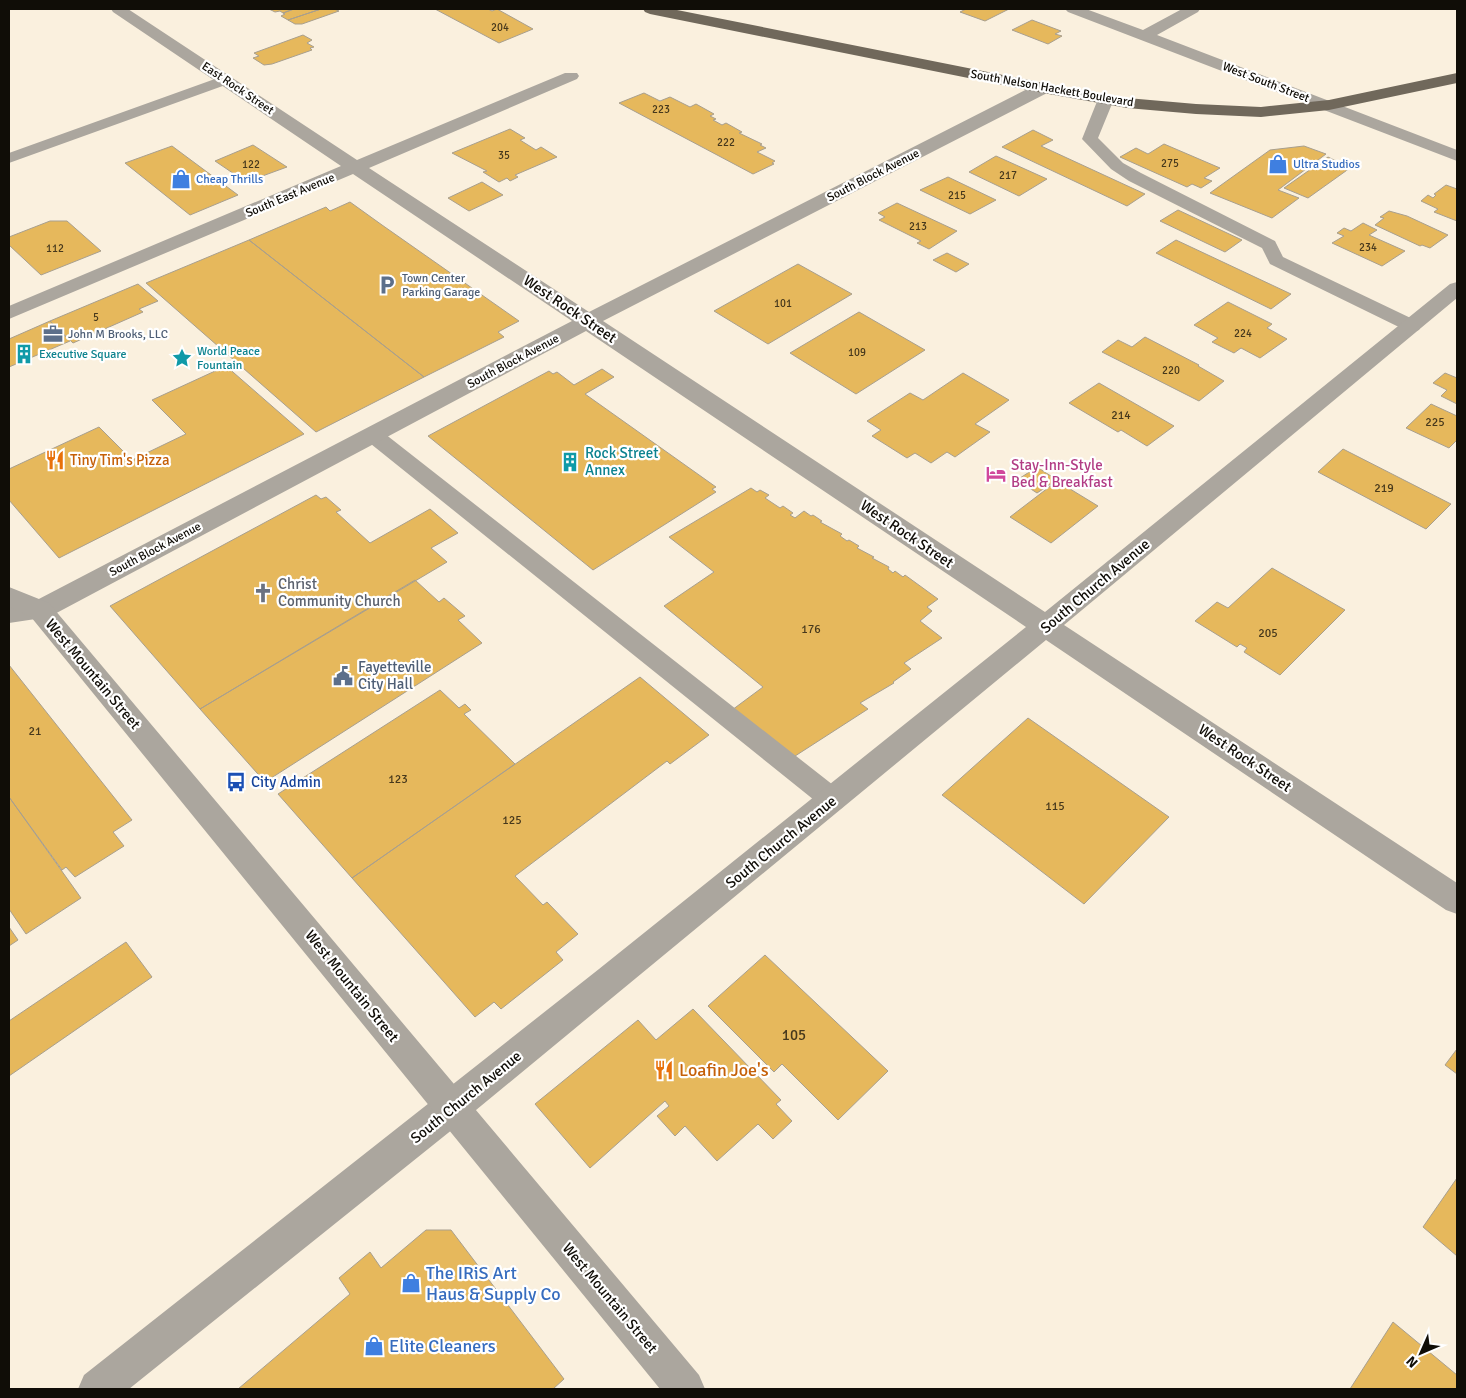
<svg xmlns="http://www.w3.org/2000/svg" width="1466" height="1398" font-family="Signika,sans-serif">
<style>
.building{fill:#e6b85c;stroke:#a89f8e}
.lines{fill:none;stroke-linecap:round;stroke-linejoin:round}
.service{fill:#aba69e;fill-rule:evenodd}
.minor{fill:#aba69e;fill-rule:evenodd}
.tertiary{fill:#aba69e;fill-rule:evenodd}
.primary{fill:#70685b;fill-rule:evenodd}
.labels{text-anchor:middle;stroke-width:4.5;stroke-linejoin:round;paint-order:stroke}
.far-number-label{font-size:11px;fill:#46381c}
.far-street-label{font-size:12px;fill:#100d07;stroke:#fff}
.far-shop-label{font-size:12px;fill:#366cbe;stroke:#fff;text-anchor:start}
.far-service-label{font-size:12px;fill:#4e5e75;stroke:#fff;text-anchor:start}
.far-culture-label{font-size:12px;fill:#0d838f;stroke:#fff;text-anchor:start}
.number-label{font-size:12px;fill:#46381c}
.street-label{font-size:15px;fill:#100d07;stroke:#fff}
.culture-label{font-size:15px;fill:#0d838f;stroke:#fff;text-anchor:start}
.food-label{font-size:15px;fill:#c56008;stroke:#fff;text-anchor:start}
.hotel-label{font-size:15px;fill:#b23c85;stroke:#fff;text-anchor:start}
.worship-label{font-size:15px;fill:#5b616d;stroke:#fff;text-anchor:start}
.service-label{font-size:15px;fill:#4e5e75;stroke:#fff;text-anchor:start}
.transit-label{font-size:15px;fill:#164399;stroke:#fff;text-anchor:start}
.near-number-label{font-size:15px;fill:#46381c}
.near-food-label{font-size:18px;fill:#c56008;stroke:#fff;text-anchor:start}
.near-shop-label{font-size:18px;fill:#366cbe;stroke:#fff;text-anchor:start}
</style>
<rect width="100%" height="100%" fill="#faf0de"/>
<path class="building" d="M269,9H294L283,13L280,11L275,12Z
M294,9H321L288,20L281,16L285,14L283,13Z
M321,9H334L339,11L302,24H295L288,20Z
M435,9H488L492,11L497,9L533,29L499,43Z
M966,9H1009L985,21L960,12Z
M1032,20L1061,31L1055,34L1062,36L1048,44L1012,30Z
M303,35L312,40L307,43L314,47L310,48L312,50L272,64L264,65L253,58L259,56L254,53Z
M644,93L660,101L670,97L690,107L696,104L714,114L710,116L716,119L713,120L722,125L726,123L742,132L739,133L762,144L760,145L766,148L757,152L775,161L772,163L774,164L753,174L619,103Z
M510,129L525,138L520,140L536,150L541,147L557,157L515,175L518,177L510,181L507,178L499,182L483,172L487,171L452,153Z
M1033,130L1053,140L1041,146L1145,194L1127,206L1002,147Z
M1164,144L1220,168L1204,178L1212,181L1201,188L1192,184L1187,187L1120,157L1136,148L1148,154Z
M253,145L287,167L246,182L215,161Z
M172,146L238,195L190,215L125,163Z
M1304,146L1326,154L1278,190L1299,198L1272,218L1210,193L1270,150Z
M996,156L1047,179L1019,196L969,172Z
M1328,157L1350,168L1308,198L1284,188Z
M948,177L996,200L970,214L920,190Z
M482,182L503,195L469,211L448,198Z
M1446,185L1457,189V221L1434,212L1438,209L1421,201L1428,195L1433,198L1436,195L1434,194Z
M350,202L382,225L519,321L498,332L504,337L424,377L249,240L326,207L330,211Z
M897,203L957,231L929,249L917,243L921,241L879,220L885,217L878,213Z
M1178,210L1242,240L1225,252L1160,221Z
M1389,211L1407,216L1448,235L1430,248L1422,245L1420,246L1375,225L1384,218L1380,217Z
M50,221H67L101,251L41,275L9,245V237Z
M1363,223L1377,230L1369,235L1405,251L1382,266L1332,243L1344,236L1337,233L1344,228L1351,231Z
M249,240L424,377L316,432L146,283Z
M1176,240L1291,294L1271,309L1156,253Z
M947,253L969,264L956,272L933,260Z
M798,264L852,294L768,344L714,311Z
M138,284L158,301L139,309L143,312L73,343L50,321Z
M1228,302L1272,324L1267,328L1287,339L1260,358L1241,348L1234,353L1212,342L1218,338L1194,325Z
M859,312L925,350L856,394L790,353Z
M50,321L70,341L9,367V339Z
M1145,337L1199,365L1198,366L1224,381L1199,401L1102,352L1118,340L1132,347Z
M226,366L304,434L59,558L9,500V469L99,427L132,460L186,434L152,400Z
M602,369L614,377L585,394L716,487L712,489L716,492L593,570L428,436L549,371L553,374L557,372L574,385Z
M963,373L1009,400L975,424L990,432L955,457L947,452L931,463L915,453L907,458L872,436L881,430L867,421L910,393L923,400Z
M1445,373L1457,378V404L1441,396L1447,390L1433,383Z
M1099,383L1174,426L1147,446L1121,430L1118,432L1069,403Z
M1431,404L1457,416V440L1449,448L1406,428Z
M1343,449L1451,504L1426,529L1318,472Z
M1037,467L1057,480L1037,493L1017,480Z
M1057,481L1098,506L1051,543L1010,517Z
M751,488L757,492L760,490L769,495L765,498L780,508L783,506L793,513L790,515L795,518L804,511L811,516L813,515L822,521L820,522L842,534L840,536L847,541L849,540L859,546L857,548L874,557L872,558L889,567L888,569L893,573L895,571L903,577L905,575L938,599L927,607L932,611L920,621L942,638L904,663L911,669L893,682L894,683L860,703L868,709L792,758L732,710L763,687L664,606L714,572L669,537Z
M316,495L321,499L326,497L341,510L336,512L370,543L430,509L458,533L431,548L447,562L200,709L110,606Z
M1272,568L1345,610L1280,675L1244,652L1247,648L1240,644L1237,647L1195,621L1217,602L1228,608Z
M415,580L439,602L444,598L465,616L458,620L482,643L265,782L200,709Z
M9,665L132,820L113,832L124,846L75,877L66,867L62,870L9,797Z
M640,677L709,735L670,764L667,761L515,876L543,905L547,902L578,934L556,952L563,960L501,1009L494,1002L475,1017L352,878Z
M440,690L459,708L465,704L471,710L464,714L515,764L352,878L278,794Z
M1028,718L1169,817L1084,904L942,795Z
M9,797L81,898L26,934L9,909Z
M9,927L18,940L9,946Z
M126,942L152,977L9,1076V1021Z
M765,955L888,1071L838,1120L782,1064L774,1072L708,1006Z
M693,1009L781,1100L776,1104L792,1121L773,1139L758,1124L717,1161L685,1126L675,1136L657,1116L669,1106L665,1101L590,1168L535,1104L638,1020L656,1040Z
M1457,1049V1074L1445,1065Z
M1457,1178V1256L1423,1227Z
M426,1230H451L564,1379L553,1389H238L350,1294L339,1278L370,1252L381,1268Z
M1393,1322L1457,1375V1389H1350Z"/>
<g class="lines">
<path class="service" d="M226,75L231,77L234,80L231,83L9,163V153Z
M1106,94L1111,96L1114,99L1098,138L1123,163L1141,173L1275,241L1283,257L1419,322L1421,326L1419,330L1412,332L1405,330L1270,264L1262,248L1129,181L1111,169L1082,139L1098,99L1101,96Z
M373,428L380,430L842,792L846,800L842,808L833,811L824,808L366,440L363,435L366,430Z"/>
<path class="minor" d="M111,9H128L357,160L565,73H577L579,76L577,79L369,168L589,312L1037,84H1049L1051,88L1049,92L603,321L1045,612L1450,284L1457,282V298L1064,625L1457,883V914L1446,910L1046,640L453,1129L129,1389H78L84,1375L599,969L1026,627L586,331L49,617L9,623V605L35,601L572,321L353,174L9,319V306L341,166L113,12Z
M1065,9H1086L1143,30L1182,9H1200L1198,12L1157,35L1457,150V161L1068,12Z"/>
<path class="tertiary" d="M9,587L49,603L699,1375L705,1389H660L31,617L9,607Z"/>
<path class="primary" d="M643,9H672L1043,83L1127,98L1196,104L1261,107L1329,100L1457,73V83L1329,110L1261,117L1196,114L1127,108L1043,93L650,14L645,12Z"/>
</g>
<defs>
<symbol id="shop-bare" viewBox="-9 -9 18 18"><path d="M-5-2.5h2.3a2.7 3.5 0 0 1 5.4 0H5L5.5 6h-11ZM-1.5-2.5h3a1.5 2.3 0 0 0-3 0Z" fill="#3f7fe0" stroke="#fff" stroke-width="2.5" paint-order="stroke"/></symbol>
<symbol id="parking-bare" viewBox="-9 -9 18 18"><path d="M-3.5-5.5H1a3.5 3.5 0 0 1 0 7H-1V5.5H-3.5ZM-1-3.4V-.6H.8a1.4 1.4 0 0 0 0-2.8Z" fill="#5c6f8a" stroke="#fff" stroke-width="2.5" paint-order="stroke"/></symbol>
<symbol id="office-bare" viewBox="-9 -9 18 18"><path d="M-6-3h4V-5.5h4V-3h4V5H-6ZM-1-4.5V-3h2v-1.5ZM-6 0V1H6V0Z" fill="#5c6f8a" stroke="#fff" stroke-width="2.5" paint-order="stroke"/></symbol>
<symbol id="building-bare" viewBox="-9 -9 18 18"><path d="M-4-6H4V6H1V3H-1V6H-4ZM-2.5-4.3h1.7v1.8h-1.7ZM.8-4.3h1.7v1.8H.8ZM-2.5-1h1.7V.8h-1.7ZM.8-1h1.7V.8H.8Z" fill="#0f9aa8" stroke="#fff" stroke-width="2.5" paint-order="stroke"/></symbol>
<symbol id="sight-bare" viewBox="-9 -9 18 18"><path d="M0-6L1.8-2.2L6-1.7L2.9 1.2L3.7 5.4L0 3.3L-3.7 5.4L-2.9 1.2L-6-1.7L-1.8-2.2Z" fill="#0f9aa8" stroke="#fff" stroke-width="2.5" paint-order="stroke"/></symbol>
<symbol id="restaurant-bare" viewBox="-9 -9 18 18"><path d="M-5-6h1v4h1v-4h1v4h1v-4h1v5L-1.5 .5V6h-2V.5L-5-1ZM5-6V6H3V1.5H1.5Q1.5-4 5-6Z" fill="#e8710a" stroke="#fff" stroke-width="2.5" paint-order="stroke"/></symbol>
<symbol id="hotel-bare" viewBox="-9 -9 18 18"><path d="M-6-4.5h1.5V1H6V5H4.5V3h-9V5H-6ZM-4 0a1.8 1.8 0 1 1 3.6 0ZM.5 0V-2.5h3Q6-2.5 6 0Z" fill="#d1479c" stroke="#fff" stroke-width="2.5" paint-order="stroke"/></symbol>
<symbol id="church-bare" viewBox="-9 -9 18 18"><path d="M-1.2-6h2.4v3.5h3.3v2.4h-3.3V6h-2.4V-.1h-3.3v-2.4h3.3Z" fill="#6b7280" stroke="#fff" stroke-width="2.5" paint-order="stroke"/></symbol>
<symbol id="civic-bare" viewBox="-9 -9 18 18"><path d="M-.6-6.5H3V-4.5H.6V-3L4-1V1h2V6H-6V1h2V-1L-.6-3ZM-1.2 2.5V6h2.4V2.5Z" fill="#5c6f8a" stroke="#fff" stroke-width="2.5" paint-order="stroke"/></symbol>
<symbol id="bus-bare" viewBox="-9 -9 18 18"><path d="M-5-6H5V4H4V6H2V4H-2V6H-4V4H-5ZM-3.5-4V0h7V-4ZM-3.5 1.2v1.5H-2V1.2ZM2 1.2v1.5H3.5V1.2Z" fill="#1a4fb4" stroke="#fff" stroke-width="2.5" paint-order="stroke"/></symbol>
</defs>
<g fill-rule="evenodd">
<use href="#shop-bare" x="1264" y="150" width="28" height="28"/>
<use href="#shop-bare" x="167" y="165" width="28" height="28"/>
<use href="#parking-bare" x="373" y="271" width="28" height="28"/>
<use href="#office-bare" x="39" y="320" width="28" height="28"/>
<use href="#building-bare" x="10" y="340" width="28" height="28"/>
<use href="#sight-bare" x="168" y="344" width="28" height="28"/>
<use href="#restaurant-bare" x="41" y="446" width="28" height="28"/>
<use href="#building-bare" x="556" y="448" width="28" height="28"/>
<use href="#hotel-bare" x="982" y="460" width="28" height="28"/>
<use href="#church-bare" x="249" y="579" width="28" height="28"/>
<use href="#civic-bare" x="329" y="662" width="28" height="28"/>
<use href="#bus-bare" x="222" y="768" width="28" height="28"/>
<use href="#restaurant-bare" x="650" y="1056" width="28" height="28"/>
<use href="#shop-bare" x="397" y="1269" width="28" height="28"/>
<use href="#shop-bare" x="360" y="1332" width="28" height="28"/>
</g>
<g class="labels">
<g class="far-number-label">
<text x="500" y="31">204</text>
<text x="661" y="113">223</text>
<text x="726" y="146">222</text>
<text x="504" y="159">35</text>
<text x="1170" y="167">275</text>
<text x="251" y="168">122</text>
<text x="1008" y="179">217</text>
<text x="957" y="199">215</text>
<text x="918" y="230">213</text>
<text x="1368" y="251">234</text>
<text x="55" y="252">112</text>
<text x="783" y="307">101</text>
<text x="96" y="321">5</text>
<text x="1243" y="337">224</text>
<text x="857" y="356">109</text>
<text x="1171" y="374">220</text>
</g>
<g class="far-street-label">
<text transform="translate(1266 82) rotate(21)" y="4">West South Street</text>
<text transform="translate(238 88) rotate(34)" y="4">East Rock Street</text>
<text transform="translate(1052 88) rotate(10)" y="4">South Nelson Hackett Boulevard</text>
<text transform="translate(873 175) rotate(-27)" y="4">South Block Avenue</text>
<text transform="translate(290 195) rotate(-23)" y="4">South East Avenue</text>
<text transform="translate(513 361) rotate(-28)" y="4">South Block Avenue</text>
<text transform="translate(155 549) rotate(-28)" y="4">South Block Avenue</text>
</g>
<g class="far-shop-label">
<text x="1293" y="168">Ultra Studios</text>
<text x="196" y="183">Cheap Thrills</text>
</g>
<g class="far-service-label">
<text x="402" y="282">Town Center<tspan x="402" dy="14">Parking Garage</tspan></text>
<text x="68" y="338">John M Brooks, LLC</text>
</g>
<g class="far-culture-label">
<text x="197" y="355">World Peace<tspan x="197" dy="14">Fountain</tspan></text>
<text x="39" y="358">Executive Square</text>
</g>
<g class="number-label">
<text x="1121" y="419">214</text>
<text x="1435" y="426">225</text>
<text x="1384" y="492">219</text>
<text x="811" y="633">176</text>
<text x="1268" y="637">205</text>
<text x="35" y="735">21</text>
<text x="398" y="783">123</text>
<text x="1055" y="810">115</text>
<text x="512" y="824">125</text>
</g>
<g class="street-label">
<text transform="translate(570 309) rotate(34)" y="5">West Rock Street</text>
<text transform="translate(907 534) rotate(34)" y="5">West Rock Street</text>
<text transform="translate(1095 586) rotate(-40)" y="5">South Church Avenue</text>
<text transform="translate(93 674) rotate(50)" y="5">West Mountain Street</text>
<text transform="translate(1245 758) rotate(34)" y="5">West Rock Street</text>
<text transform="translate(781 842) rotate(-39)" y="5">South Church Avenue</text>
<text transform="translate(352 986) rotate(51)" y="5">West Mountain Street</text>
<text transform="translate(466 1097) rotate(-39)" y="5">South Church Avenue</text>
<text transform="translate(610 1298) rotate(50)" y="5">West Mountain Street</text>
</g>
<g class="culture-label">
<text x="585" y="458">Rock Street<tspan x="585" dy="17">Annex</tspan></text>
</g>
<g class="food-label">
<text x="70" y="465">Tiny Tim's Pizza</text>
</g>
<g class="hotel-label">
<text x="1011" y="470">Stay-Inn-Style<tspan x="1011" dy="17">Bed &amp; Breakfast</tspan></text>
</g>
<g class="worship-label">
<text x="278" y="589">Christ<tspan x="278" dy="17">Community Church</tspan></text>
</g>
<g class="service-label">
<text x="358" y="672">Fayetteville<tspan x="358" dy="17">City Hall</tspan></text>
</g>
<g class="transit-label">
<text x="251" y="787">City Admin</text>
</g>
<g class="near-number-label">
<text x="794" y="1040">105</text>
</g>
<g class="near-food-label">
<text x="679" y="1076">Loafin Joe's</text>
</g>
<g class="near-shop-label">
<text x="426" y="1279">The IRiS Art<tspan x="426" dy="21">Haus &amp; Supply Co</tspan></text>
<text x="389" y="1352">Elite Cleaners</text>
</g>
</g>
<rect width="1466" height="1398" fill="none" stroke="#100d07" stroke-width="20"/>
<g transform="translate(1421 1353) rotate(225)" stroke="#ffffff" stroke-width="4" paint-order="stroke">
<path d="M0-4L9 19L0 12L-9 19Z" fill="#100d07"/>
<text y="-8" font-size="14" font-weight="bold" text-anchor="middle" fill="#100d07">N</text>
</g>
</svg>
